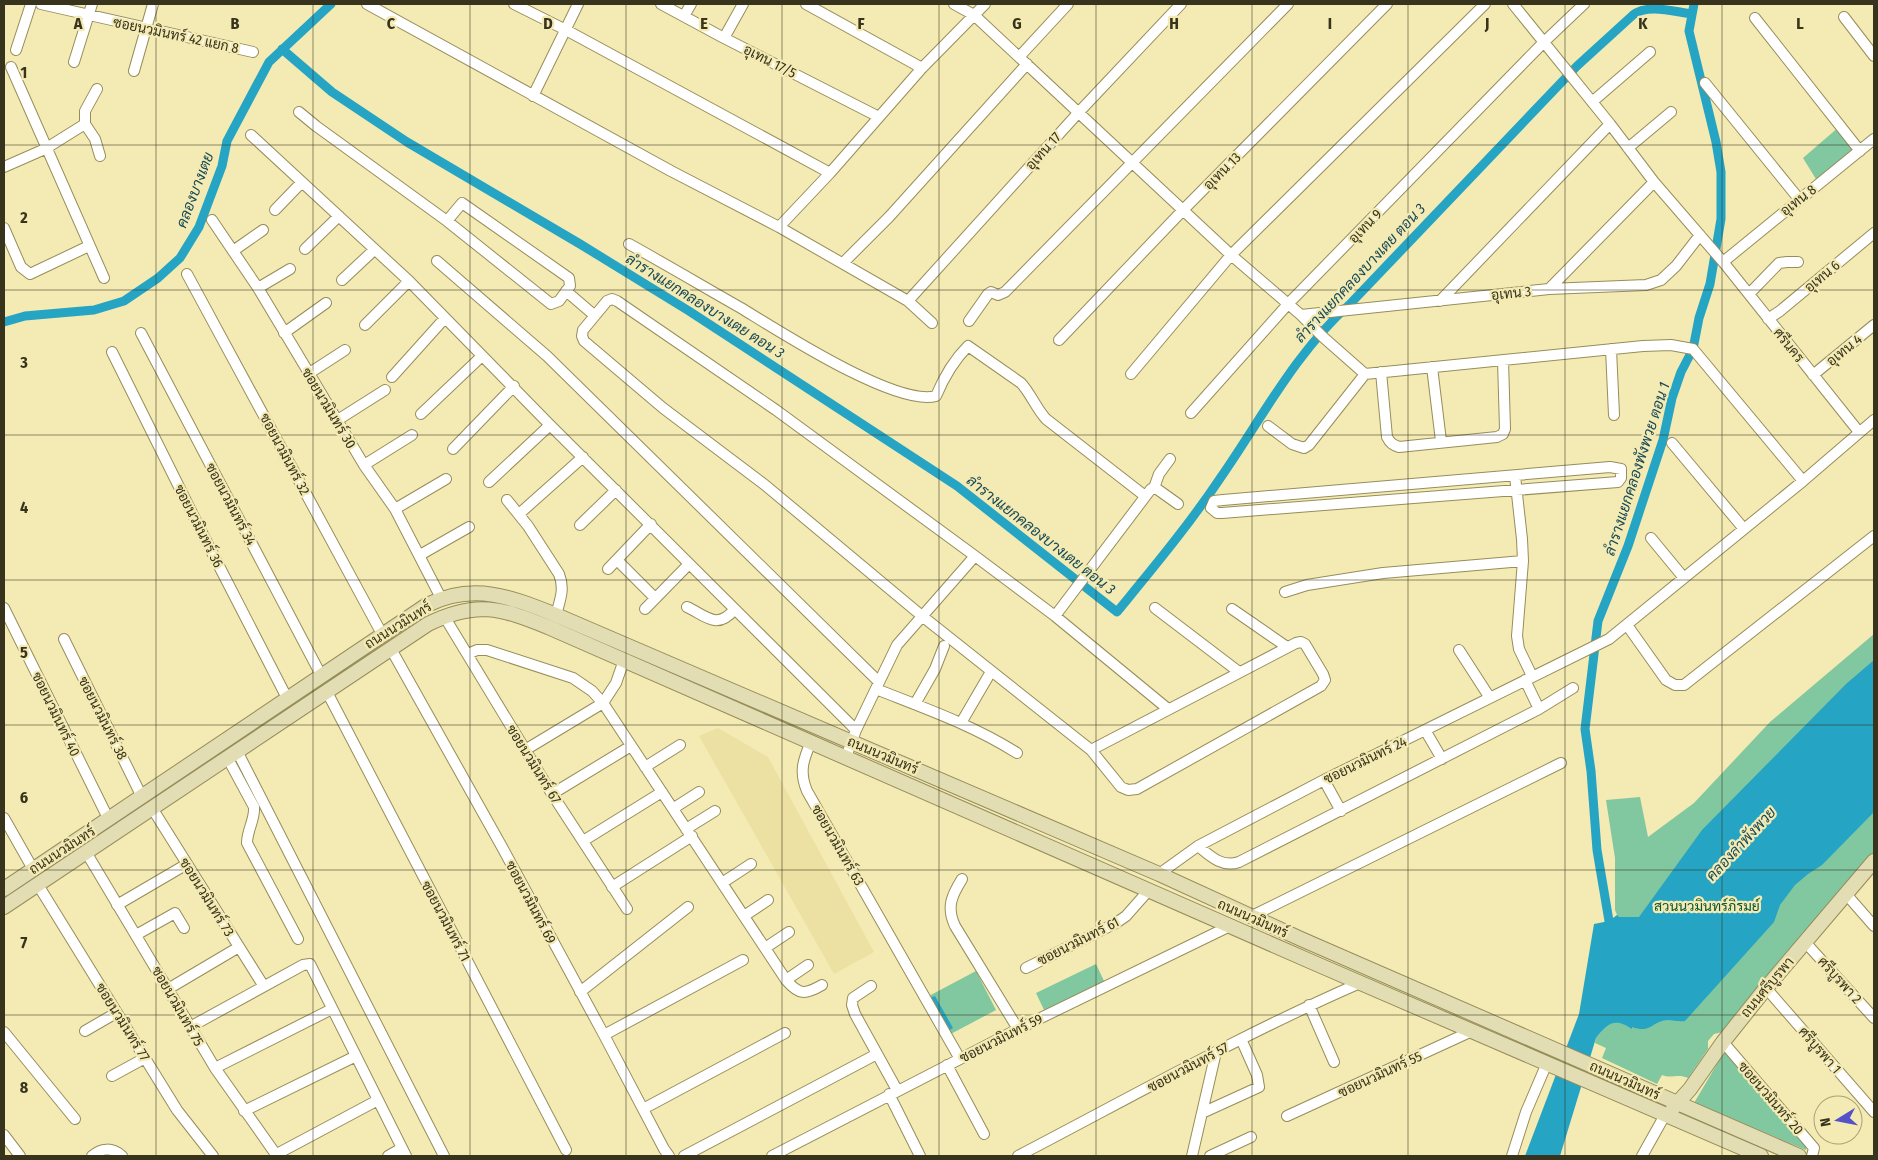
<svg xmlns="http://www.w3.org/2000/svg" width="1878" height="1160" font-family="'Fira Sans Condensed',Sarabun,sans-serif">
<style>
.built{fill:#ece1a2}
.green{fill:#81c7a0}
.water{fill:#25a4c3}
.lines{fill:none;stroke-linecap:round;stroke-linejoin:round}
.canal{stroke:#25a4c3;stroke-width:9}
.street-casing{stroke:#978d5a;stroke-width:12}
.secondary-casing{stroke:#978d5a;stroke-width:16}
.street{stroke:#fff;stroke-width:10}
.secondary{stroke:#e3ddb4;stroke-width:14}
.grid{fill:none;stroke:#37331d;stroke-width:1;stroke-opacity:0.55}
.labels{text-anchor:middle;stroke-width:4.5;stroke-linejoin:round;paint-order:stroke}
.street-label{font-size:14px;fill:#37331d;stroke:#f4eab3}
.park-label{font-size:14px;fill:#0b5435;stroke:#f4eab3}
.water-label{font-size:15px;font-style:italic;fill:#184a57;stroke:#f4eab3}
.grid-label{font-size:16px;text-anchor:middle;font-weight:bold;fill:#37331d;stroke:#f4eab3;stroke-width:4.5;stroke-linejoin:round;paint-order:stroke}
</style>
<rect width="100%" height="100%" fill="#f4eab3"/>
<path class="built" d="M718,728L768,757L874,952L834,974L699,736Z"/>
<path class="green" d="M1840,126L1860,151L1819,184L1803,158Z
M1874,634V854L1779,961L1722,1032L1714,1034L1708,1041V1049L1688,1078C1678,1073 1672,1079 1662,1075L1657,1084L1602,1058L1606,1048L1595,1043L1596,1038L1606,1025L1617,915L1615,910V858L1606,800L1640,797L1648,837L1694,803L1770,722Z
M1096,964L1105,983L1045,1012L1036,993Z
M976,971L996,1010L947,1036L927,997Z
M1726,1049L1806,1143V1150L1694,1103Z"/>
<path class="water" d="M1874,660V812L1822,865L1808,874L1795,885L1780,905L1774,922L1685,1021C1679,1022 1674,1020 1668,1020C1651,1021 1652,1034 1632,1027V1029C1614,1017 1607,1024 1596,1038L1560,1156H1525L1579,1014L1594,924L1609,921L1617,915L1619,917H1639L1702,830L1846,684Z
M935,996L953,1028L948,1031L930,998Z"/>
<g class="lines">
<path class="canal" d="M282,49L332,92L407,142L580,244L689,311L957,486L1117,612C1153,568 1189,525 1221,477C1262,418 1295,353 1350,304L1577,66L1633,15C1647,3 1675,12 1692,14
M4,322L25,316L94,310L124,301L158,278L180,258L199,227L222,166L227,141L269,62L331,4
M1609,933V921L1597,850L1591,771L1585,729L1598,621L1628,546L1663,440L1672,398L1681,372L1693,349L1699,318L1710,284L1721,219V172L1716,142L1689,31L1694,4"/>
<defs>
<path id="street" d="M41,4L253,52
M367,4L671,171L779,227L908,301L932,323
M514,4L566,30L830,173
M661,4L724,38L879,117
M806,4L922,68
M954,4L974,15L1231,255L1301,315L1323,337L1365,374
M1513,4L1610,124L1654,182L1724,263L1859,432
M684,16L691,4
M1844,17L1874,56
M1755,18L1860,151
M724,38L743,4
M16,50L31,4
M1019,57L1068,4
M74,62L92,4
M11,67L104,278
M134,71L153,4
M1705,83L1799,199
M97,89L85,111V124L95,139L100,156
M533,96L578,4
M1592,102L1650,52
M299,112L316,126L447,221L551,304L559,301L570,286L569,278L462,203L447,221
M251,135L409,281L550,425L856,730
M1628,148L1671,112
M4,167L45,149L85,124
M275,210L302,182
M212,220L258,288L364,465L395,509L441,598
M779,227L830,173L922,68L985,4
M4,228L21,267L30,274L89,246
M629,244C667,265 704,287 741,308C779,331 896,407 936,396C944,377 953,361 968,346L1021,383C1031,394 1036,408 1046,419L1145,496
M305,249L339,216
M233,251L263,230
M437,261L547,356L879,682
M1723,262L1874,139
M843,263L889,217L1027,64
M187,274L382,634
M342,280L374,250
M258,288L290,269
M1549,289L1654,182
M566,291L594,315
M1749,294L1779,263L1787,262H1798
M908,301L1079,112L1181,4
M1440,301L1610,124
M1301,315L1549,289L1646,285L1661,280L1676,266L1700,235
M1768,319L1780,311L1874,233
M969,321L988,294L991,292L998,295L1005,292L1288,4
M365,325L409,281
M141,333L321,675
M284,333L326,303
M1059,340L1184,209L1387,4
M1611,349L1614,415
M112,352L200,529L287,698
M1432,367L1441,441
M1381,372L1387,437C1390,443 1393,445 1399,447L1497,437L1503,434L1505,429L1503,360
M308,374L345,350
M1131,374L1231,255L1485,4
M1813,375L1874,325
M392,377L445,318
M1191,413L1288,304L1544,42L1584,4
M421,414L482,356
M336,421L385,390
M1268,426L1292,444L1304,448L1309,445L1365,374L1643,346L1671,345L1693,349L1803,481
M1672,443L1744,529
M453,449L514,386
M364,465L412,435
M1610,467L1621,469V478L1618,482L1222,513H1217L1211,508L1214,501L1223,500Z
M1515,476L1522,539L1523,561L1517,636L1519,649L1532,676
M489,482L550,425
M1154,488L1159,474L1170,459
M507,500L528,526L559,574C565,589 560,600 556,615
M395,509L446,479
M519,514L583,457
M580,525L616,490
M1651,538L1684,578
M420,555L469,527
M617,560L655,598
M608,569L651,524
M1285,592L1307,585L1383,573L1523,561
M687,607C706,616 717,630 734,610
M4,608L109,820
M1155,608L1239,672
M645,609L689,564
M1232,609L1287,647
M444,616L552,794L627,909
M1055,616L1151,489H1157L1178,504
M1627,625L1666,680L1675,685H1684L1874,536
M64,639L142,797
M391,649L502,847L604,1035L664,1149L669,1156
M1459,650L1490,698
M468,654L477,650H487L573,678L592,691L603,703L786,980C799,995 805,995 822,985
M1525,680L1539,709
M876,689C924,708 973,725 1017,753
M327,692L566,1150
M915,704L935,669L944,646
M961,723L989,675
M1425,730L1442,759
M811,742C803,760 799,772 807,791L960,1059
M525,750L603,703L616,683L624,660
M1091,750L1296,643L1301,642L1305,644L1323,674L1325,680L1321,686L1137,789L1128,790L1121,787L1091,750L922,616L765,485L663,408L584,341L582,336L583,330L607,301L612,299L617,301L776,410L975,556L1055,616L1168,709
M237,751L444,1156
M227,757L254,807C255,820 247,830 247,843L298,939
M846,757L856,730L897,645L975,556
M645,767L680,745
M1324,780L1341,811
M552,794L631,746
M152,808L263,985
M674,808L699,792
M4,818L33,869
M686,829L715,811
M583,841L662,792
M1198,846C1210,856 1222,868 1239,862L1539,709L1573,688
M86,852L215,1068L277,1156
M1159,874L1198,846L1324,780L1609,639L1803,481L1874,420
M962,879C952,895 946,907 955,926L1018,1029
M722,883L751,864
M38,885L177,1110L213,1156
M612,887L692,836
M1846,894L1874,926
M117,905L187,864
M744,916L768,900
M1250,917L1561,763
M136,935L175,913L184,928
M1805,942L1874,1018
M765,948L789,932
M1026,968L1116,923L1126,916L1149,890
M786,980L808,965
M871,986L853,998L852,1005L855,1014L897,1090
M1766,988L1874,1112
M168,989L239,947
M580,992L688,907
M1309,1005L1334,1062
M190,1027L303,965L310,964L406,1156
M85,1031L116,1013
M4,1032L75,1119
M604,1035L743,960
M1723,1042L1814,1148L1812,1156
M947,1065L984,1134
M215,1068L332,1009
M112,1076L145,1058
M889,1094L920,1156
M643,1109L785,1033
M244,1111L356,1056
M1202,1113L1259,1087L1257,1075L1241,1039
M1287,1116L1472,1031
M4,1135L20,1156
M275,1155L378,1100
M92,1156C101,1148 112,1147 122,1156
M388,1156L402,1148
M684,1156L877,1054
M772,1156L1018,1029L1232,925
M1018,1156C1131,1097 1243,1034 1360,983
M1192,1156L1216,1052
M1210,1156L1251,1137
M1512,1156L1526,1112L1547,1063
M1642,1156L1665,1115"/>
<path id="secondary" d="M4,889L427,605C474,582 511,597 556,615L1159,874L1301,939L1799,1156
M4,907L428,624C476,600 501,608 548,627L1312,962L1761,1156
M1673,1108L1690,1089L1723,1042L1766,988L1874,861"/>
</defs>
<use href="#street" class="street-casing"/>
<use href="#secondary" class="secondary-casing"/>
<use href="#street" class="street"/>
<use href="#secondary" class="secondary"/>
</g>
<path class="grid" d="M156,4V1156M313,4V1156M470,4V1156M626,4V1156M782,4V1156M939,4V1156M1096,4V1156M1252,4V1156M1408,4V1156M1565,4V1156M1722,4V1156M4,145H1874M4,290H1874M4,435H1874M4,580H1874M4,725H1874M4,870H1874M4,1015H1874"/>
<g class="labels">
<g class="street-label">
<text transform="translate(176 35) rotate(12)" y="5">ซอยนวมินทร์ 42 แยก 8</text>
<text transform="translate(770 61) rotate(27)" y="5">อุเทน 17/5</text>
<text transform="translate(1043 151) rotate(-48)" y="5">อุเทน 17</text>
<text transform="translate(1222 171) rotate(-45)" y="5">อุเทน 13</text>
<text transform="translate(1798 200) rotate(-38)" y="5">อุเทน 8</text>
<text transform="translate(1365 226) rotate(-46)" y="5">อุเทน 9</text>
<text transform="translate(1822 276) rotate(-40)" y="5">อุเทน 6</text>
<text transform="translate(1511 293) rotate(-6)" y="5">อุเทน 3</text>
<text transform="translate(1789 345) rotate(51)" y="5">ศรีนคร</text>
<text transform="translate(1844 350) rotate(-39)" y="5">อุเทน 4</text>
<text transform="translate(329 408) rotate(59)" y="5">ซอยนวมินทร์ 30</text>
<text transform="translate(285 454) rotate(62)" y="5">ซอยนวมินทร์ 32</text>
<text transform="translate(231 504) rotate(62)" y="5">ซอยนวมินทร์ 34</text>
<text transform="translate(199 526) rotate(63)" y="5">ซอยนวมินทร์ 36</text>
<text transform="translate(398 625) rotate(-32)" y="5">ถนนนวมินทร์</text>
<text transform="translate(56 714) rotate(64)" y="5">ซอยนวมินทร์ 40</text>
<text transform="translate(103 718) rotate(63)" y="5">ซอยนวมินทร์ 38</text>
<text transform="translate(883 755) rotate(23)" y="5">ถนนนวมินทร์</text>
<text transform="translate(1365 760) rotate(-26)" y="5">ซอยนวมินทร์ 24</text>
<text transform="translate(534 764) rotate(58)" y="5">ซอยนวมินทร์ 67</text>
<text transform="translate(838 845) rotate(60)" y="5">ซอยนวมินทร์ 63</text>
<text transform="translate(62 850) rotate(-33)" y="5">ถนนนวมินทร์</text>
<text transform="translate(207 897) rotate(58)" y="5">ซอยนวมินทร์ 73</text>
<text transform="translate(531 902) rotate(62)" y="5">ซอยนวมินทร์ 69</text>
<text transform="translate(1253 918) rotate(24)" y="5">ถนนนวมินทร์</text>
<text transform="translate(446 921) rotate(62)" y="5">ซอยนวมินทร์ 71</text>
<text transform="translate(1078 941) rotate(-27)" y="5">ซอยนวมินทร์ 61</text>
<text transform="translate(1840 980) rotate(48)" y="5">ศรีบูรพา 2</text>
<text transform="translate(1767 987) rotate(-50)" y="5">ถนนศรีบูรพา</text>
<text transform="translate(178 1006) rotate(60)" y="5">ซอยนวมินทร์ 75</text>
<text transform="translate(123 1022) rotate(58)" y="5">ซอยนวมินทร์ 77</text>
<text transform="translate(1001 1038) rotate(-27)" y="5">ซอยนวมินทร์ 59</text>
<text transform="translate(1820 1050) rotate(49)" y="5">ศรีบูรพา 1</text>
<text transform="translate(1188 1067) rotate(-28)" y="5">ซอยนวมินทร์ 57</text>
<text transform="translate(1380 1074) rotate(-25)" y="5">ซอยนวมินทร์ 55</text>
<text transform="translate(1625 1080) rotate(24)" y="5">ถนนนวมินทร์</text>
<text transform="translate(1771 1098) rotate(49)" y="5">ซอยนวมินทร์ 20</text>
</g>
<g class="park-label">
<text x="1707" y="911">สวนนวมินทร์ภิรมย์</text>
</g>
<g class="water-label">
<text transform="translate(195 190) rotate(-69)" y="5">คลองบางเตย</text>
<text transform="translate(1360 273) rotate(-47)" y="5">ลำรางแยกคลองบางเตย ตอน 3</text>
<text transform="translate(705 306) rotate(32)" y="5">ลำรางแยกคลองบางเตย ตอน 3</text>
<text transform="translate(1637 469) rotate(-72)" y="5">ลำรางแยกคลองพังพวย ตอน 1</text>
<text transform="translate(1041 535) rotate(38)" y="5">ลำรางแยกคลองบางเตย ตอน 3</text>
<text transform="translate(1741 844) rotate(-47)" y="5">คลองลำพังพวย</text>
</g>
</g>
<g class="grid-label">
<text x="78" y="29">A</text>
<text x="235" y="29">B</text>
<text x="391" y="29">C</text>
<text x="548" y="29">D</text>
<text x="704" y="29">E</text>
<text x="861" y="29">F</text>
<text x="1017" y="29">G</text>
<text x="1174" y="29">H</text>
<text x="1330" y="29">I</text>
<text x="1487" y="29">J</text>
<text x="1643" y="29">K</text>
<text x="1800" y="29">L</text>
<text x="24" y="78">1</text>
<text x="24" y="223">2</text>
<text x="24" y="368">3</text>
<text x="24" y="513">4</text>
<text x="24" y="658">5</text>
<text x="24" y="803">6</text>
<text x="24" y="948">7</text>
<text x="24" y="1093">8</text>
</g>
<rect width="1878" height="1160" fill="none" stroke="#37331d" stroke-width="10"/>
<g transform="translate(1838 1120) rotate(260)"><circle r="24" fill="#f4eab3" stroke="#a8a177"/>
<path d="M0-4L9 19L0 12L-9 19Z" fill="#5552c9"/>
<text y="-8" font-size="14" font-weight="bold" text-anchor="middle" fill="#37331d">N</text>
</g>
</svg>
